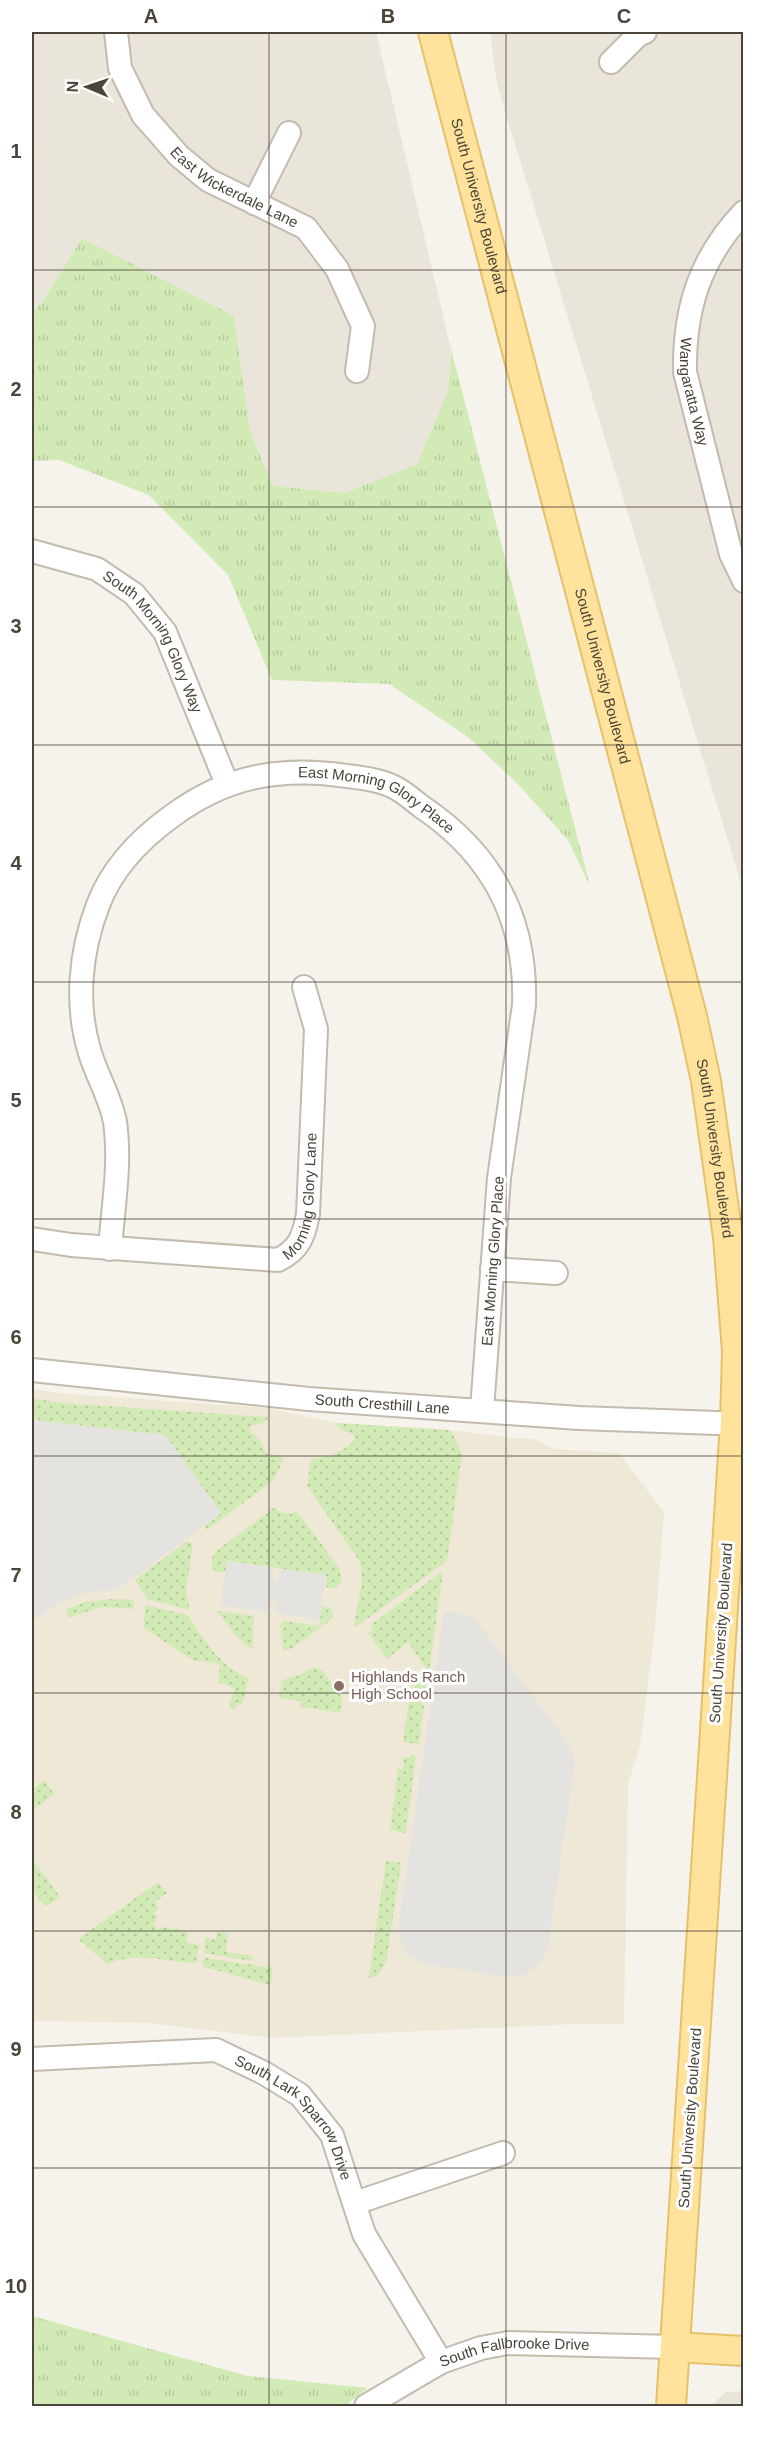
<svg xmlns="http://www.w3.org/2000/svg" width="775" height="2438" font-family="Arial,sans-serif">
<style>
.residential{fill:#eae5da}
.education{fill:#efe8d6}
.grass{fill:url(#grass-dots)}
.park{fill:url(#park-tufts)}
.parking{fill:#e5e3e0}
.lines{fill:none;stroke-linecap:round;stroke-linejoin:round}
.minor-casing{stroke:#c2bbae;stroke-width:26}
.major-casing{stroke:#e6c16a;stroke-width:32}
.minor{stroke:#fff;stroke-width:22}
.major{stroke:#ffe39c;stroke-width:28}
.grid{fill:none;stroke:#4b4439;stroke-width:1.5;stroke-opacity:0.55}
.education-dot{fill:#8d6e63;stroke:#fff;stroke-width:2}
.labels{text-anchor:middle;stroke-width:6;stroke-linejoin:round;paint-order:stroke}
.street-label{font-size:15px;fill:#4b4439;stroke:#fff}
.education-label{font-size:15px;fill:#785e54;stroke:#fff;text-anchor:start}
.neatline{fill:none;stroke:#4b4439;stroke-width:2}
.grid-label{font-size:20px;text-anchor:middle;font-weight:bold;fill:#4b4439}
</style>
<defs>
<pattern id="grass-dots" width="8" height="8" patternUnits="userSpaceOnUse" patternTransform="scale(1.5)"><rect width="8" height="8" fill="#d2eab5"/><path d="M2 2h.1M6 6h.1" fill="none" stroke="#b6ca9c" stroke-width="1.8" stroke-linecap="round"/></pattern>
<pattern id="park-tufts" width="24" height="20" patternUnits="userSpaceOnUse" patternTransform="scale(1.5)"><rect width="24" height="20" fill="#d2eab5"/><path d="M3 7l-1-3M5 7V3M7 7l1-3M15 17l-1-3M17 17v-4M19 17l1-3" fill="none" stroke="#b6ca9c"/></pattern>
</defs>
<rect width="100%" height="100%" fill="#f6f3ec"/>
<path class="residential" d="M32,32H376L451,349L448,391L417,464L345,493L273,486L250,431L234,316L82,238L44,301L32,313Z
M490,32H743V890L497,85Z
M743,2391V2406H713L716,2401L726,2392Z"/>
<path class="education" d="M32,1389L58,1393L268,1408L337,1423L442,1429L515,1438L536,1439L554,1449L619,1453L664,1512L655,1627L640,1746L628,1784L624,2024H576L273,2038L149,2023L32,2021Z"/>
<path class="grass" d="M32,1398L61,1403L269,1417L264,1423L251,1426L249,1431L259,1439L266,1453L283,1458L279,1471L270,1483L207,1530L205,1526L221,1513L165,1435L32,1420Z
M335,1423L448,1430L453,1434L462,1454L447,1561L356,1627L354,1625L362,1582L360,1562L307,1486L311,1458C323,1460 348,1450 355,1439L353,1434L341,1430Z
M275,1507L278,1512L292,1514L296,1510L340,1569L341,1582L336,1589L326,1587V1575L228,1561L225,1572H214L211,1560L216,1551Z
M187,1541L193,1544L186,1590L190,1610L148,1599L135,1580Z
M441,1572H443L425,1701L410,1681L426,1669L408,1642L387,1659L368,1633L372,1630V1624Z
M112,1599L134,1600V1609L103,1607L69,1617L66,1609L86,1602Z
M146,1605L187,1615C204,1639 220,1667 249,1678L242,1705L238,1703L235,1710L229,1705L235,1688L218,1682L220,1664L192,1660L143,1627Z
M322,1606L330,1608L333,1612L332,1619L293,1648L283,1651L280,1625L284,1621L319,1626Z
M217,1611L254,1616L253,1650L237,1637Z
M314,1667L322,1670L343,1699L341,1713L299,1706L300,1701L279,1698L282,1680L300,1675Z
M411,1688L424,1706L419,1744L403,1742Z
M411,1755L416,1756L406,1833L390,1830L398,1769H403L404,1757L411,1758Z
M44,1780L54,1794L32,1811V1790Z
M32,1858L60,1897L48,1905L43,1904L32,1889Z
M386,1860L401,1863L386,1963L377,1976L369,1978Z
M158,1882L167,1893L155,1902L159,1908L154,1913L158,1918L153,1923L158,1930L161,1927L188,1931L186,1942L200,1945L196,1963C167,1963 137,1950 108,1964L78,1939Z
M217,1932L228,1933L226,1952L253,1956L252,1961L204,1953L205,1938L216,1939Z
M206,1958L272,1968L271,1985L204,1967L202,1960Z"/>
<path class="park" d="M82,238L234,316L250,431L273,486L345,493L417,464L448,391L451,349L590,886L568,840L518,784L468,737L389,684L272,680L228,575L149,495L59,460L32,461V313L44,300Z
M32,2316L248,2376L367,2388L345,2406H32Z"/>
<path class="parking" d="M32,1420L165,1435L221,1513L117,1590L95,1591L77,1596L58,1604L32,1622Z
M227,1561L273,1568L272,1577L275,1582L279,1579L280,1569L326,1575L320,1620L275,1613L277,1603L272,1599L268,1601L267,1612L220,1605Z
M444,1611L473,1616L562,1735L574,1756L575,1764L547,1952L536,1968L519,1977H506L423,1964L406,1953L400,1938L398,1929Z"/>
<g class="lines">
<defs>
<g id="minor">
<path id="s1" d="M116,32L120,68L143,115L179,156L208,180L306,228L337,269L363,326L357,371"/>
<path d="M611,62L638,35L645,32"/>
<path d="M254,203L289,133"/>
<path id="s2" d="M744,212C700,258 684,309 685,372L731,554L744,581"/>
<path id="s3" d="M32,551L97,569L134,594L165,632L227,784"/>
<path id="s4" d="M32,1239L71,1245L278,1260C299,1250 304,1236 308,1214L316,1029L304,987"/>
<path id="s5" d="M110,1249C113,1207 121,1163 115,1122C111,1099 97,1076 90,1053C75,1005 80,952 98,905C112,868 140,839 172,816C226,776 281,766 347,776C363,778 380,780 394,787C404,792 413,800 422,807C492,854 527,920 524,1005L499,1178L482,1410"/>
<path d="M492,1269L556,1273"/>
<path id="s6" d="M32,1370L309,1399L579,1418L744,1424"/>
<path id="s7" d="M32,2059L216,2050L264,2073L300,2095L332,2135L364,2234L441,2362"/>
<path d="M355,2203L503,2153"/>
<path id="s8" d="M366,2406L441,2362L481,2348L508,2343L675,2347"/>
</g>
<g id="major">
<path id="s9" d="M433,32L692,1016L706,1081L728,1237L737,1351L735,1424L671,2406"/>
<path d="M675,2347L744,2351"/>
</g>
</defs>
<use href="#minor" class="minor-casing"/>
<use href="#major" class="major-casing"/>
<use href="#minor" class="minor"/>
<use href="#major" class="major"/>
</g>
<path class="grid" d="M269,32V2406M506,32V2406M32,270H744M32,507H744M32,745H744M32,982H744M32,1219H744M32,1456H744M32,1693H744M32,1931H744M32,2168H744"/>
<circle class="education-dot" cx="339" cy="1686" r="6"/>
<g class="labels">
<g class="street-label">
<text dy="5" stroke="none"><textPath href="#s1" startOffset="207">East Wickerdale Lane</textPath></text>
<text dy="5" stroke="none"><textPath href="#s9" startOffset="180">South University Boulevard</textPath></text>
<text dy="5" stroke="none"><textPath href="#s2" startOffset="196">Wangaratta Way</textPath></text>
<text dy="5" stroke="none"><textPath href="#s3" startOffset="162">South Morning Glory Way</textPath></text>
<text dy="5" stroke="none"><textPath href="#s9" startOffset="666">South University Boulevard</textPath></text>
<text dy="5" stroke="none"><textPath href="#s5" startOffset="690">East Morning Glory Place</textPath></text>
<text dy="5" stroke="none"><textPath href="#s9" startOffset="1152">South University Boulevard</textPath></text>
<text dy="5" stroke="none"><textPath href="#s4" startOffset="320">Morning Glory Lane</textPath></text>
<text transform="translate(493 1261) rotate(-86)" y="5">East Morning Glory Place</text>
<text dy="5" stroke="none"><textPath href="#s6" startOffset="352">South Cresthill Lane</textPath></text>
<text transform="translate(721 1633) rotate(-86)" y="5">South University Boulevard</text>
<text transform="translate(690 2118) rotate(-86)" y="5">South University Boulevard</text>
<text dy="5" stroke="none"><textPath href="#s7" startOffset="292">South Lark Sparrow Drive</textPath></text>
<text dy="5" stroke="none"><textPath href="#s8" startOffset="162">South Fallbrooke Drive</textPath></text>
</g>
<g class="education-label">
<text x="351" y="1682">Highlands Ranch<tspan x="351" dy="17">High School</tspan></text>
</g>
</g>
<rect width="775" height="2438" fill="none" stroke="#ffffff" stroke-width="66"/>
<g transform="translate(87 87) rotate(272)" stroke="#ffffff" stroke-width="4.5" paint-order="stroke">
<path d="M0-4.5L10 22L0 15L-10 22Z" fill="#4b4439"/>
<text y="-9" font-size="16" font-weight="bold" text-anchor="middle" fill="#4b4439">N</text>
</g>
<rect x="33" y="33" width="709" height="2372" class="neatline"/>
<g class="grid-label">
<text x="151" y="23">A</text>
<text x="388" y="23">B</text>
<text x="624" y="23">C</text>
<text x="16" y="158">1</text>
<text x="16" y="396">2</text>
<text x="16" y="633">3</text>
<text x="16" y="870">4</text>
<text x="16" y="1107">5</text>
<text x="16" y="1344">6</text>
<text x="16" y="1582">7</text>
<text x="16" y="1819">8</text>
<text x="16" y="2056">9</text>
<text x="16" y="2293">10</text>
</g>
</svg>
